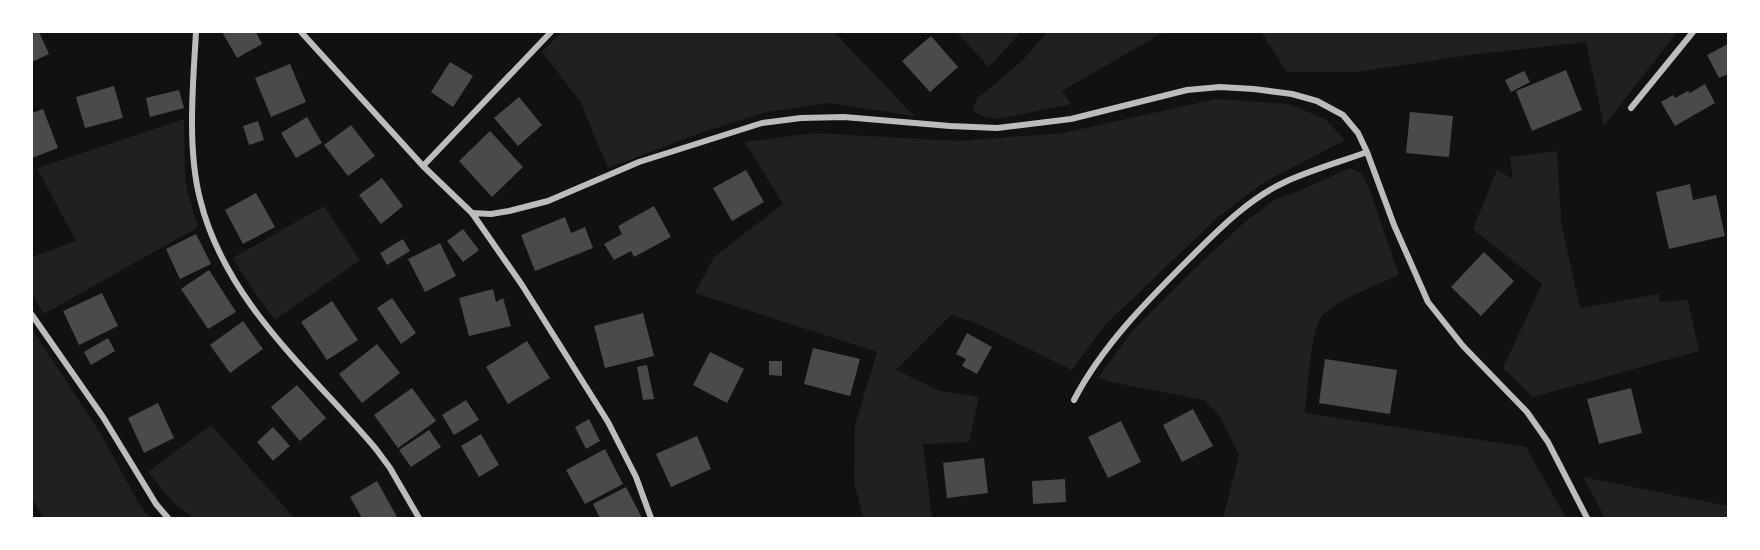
<svg xmlns="http://www.w3.org/2000/svg" width="1760" height="550" font-family="Poppins,sans-serif">
<style>
.green{fill:#202020}
.building{fill:#4a4a4a}
.lines{fill:none;stroke-linecap:round;stroke-linejoin:round}
.minor{stroke:#bcbcbc;stroke-width:6}
</style>
<rect width="100%" height="100%" fill="#111"/>
<path class="green" d="M562,32H834L914,116L829,103L766,112L703,132L608,168L580,101L542,52Z
M960,32H1021L989,67L958,34Z
M1047,32H1164L1062,91L1071,104L998,119L984,117L972,110L977,99L1023,60Z
M1261,32H1677L1604,126L1586,42L1470,55L1357,72H1287Z
M1216,99L1289,104L1325,119L1345,140L1263,183L1217,218L1104,326L1072,370L976,323L951,315L896,370L940,391L979,397L969,442L923,444L932,518H863L854,483L855,425L877,352L695,293L714,257L783,204L745,142L814,133L959,141L1063,133Z
M184,119L185,176L188,194L198,227L44,314L32,294V257L76,241L37,168Z
M1557,151L1561,222L1580,308L1658,294L1660,302L1688,300L1699,351L1533,397L1503,368L1542,284L1473,229L1497,170L1513,179L1510,157Z
M1350,168L1361,173L1369,188L1399,275C1380,284 1333,301 1321,317C1311,332 1307,393 1305,413L1526,447L1566,518H1223L1239,455L1219,415L1204,400L1111,382L1098,378L1133,330L1192,271L1247,220L1276,199L1294,193Z
M324,206L360,260L275,320L255,293L233,258Z
M32,329L99,431L141,507L151,518H44L32,499Z
M211,425L291,514L294,518H193L172,501L148,472Z
M1583,477L1728,506V518H1605Z"/>
<path class="building" d="M32,32H39L49,54L32,62Z
M222,32H256L262,44L237,58Z
M931,36L958,67L930,92L902,61Z
M1728,44V74L1719,78L1707,55Z
M450,62L473,76L453,107L431,92Z
M290,64L306,102L271,117L255,78Z
M1566,70L1582,110L1532,131L1516,91Z
M1524,71L1530,82L1511,92L1505,80Z
M1705,84L1715,103L1675,126L1661,102L1673,95L1675,98L1688,91L1690,93Z
M114,86L123,118L85,128L76,97Z
M179,90L184,108L150,117L146,98Z
M519,97L542,125L518,146L494,118Z
M43,109L58,148L32,158V113Z
M1410,112L1453,116L1449,157L1406,153Z
M307,117L322,143L296,158L281,133Z
M258,121L264,140L249,145L243,126Z
M351,125L375,156L348,176L324,145Z
M490,131L523,167L492,197L459,161Z
M746,170L764,202L732,221L713,188Z
M382,178L403,206L381,224L359,195Z
M1690,184L1693,200L1716,195L1725,236L1669,249L1656,192Z
M256,193L275,227L243,244L225,210Z
M654,206L671,237L634,257L631,251L614,260L604,244L622,234L618,226Z
M565,217L571,233L585,227L593,248L535,271L521,235Z
M463,229L479,250L463,262L447,241Z
M196,234L211,264L180,279L166,249Z
M403,239L410,251L387,265L380,253Z
M440,243L456,276L425,292L408,259Z
M1484,252L1514,281L1481,316L1451,287Z
M209,270L236,312L208,329L181,289Z
M493,289L496,302L503,298L511,326L469,336L459,298Z
M102,293L118,326L79,345L63,311Z
M392,298L416,333L401,344L377,308Z
M332,301L358,340L327,360L301,322Z
M643,313L654,356L605,368L594,326Z
M243,321L263,349L230,373L210,345Z
M967,333L992,347L977,374L962,366L966,359L956,354Z
M108,338L115,351L91,365L84,352Z
M527,341L550,378L508,404L486,367Z
M377,344L400,373L362,403L339,374Z
M813,348L860,359L850,396L804,384Z
M710,352L744,369L727,403L693,385Z
M1325,359L1397,370L1390,414L1319,403Z
M769,361H782V376L769,375Z
M647,365L654,399L643,400L637,367Z
M297,385L326,418L300,441L271,407Z
M412,388L436,421L398,448L374,415Z
M1631,388L1642,433L1599,444L1587,399Z
M466,400L479,420L454,435L442,415Z
M158,403L174,438L144,453L128,418Z
M1193,409L1213,446L1182,462L1163,425Z
M589,419L600,441L586,449L575,427Z
M1121,421L1141,462L1108,478L1088,437Z
M273,427L290,446L273,461L257,442Z
M429,430L441,447L411,467L399,450Z
M481,434L499,465L479,477L461,446Z
M697,436L711,469L671,487L656,454Z
M605,449L623,484L585,504L566,470Z
M984,458L988,493L947,498L943,463Z
M1065,479L1066,502L1033,504L1032,481Z
M377,481L397,517L395,518H362L350,497Z
M626,487L642,518H600L593,504Z"/>
<g class="lines">
<path class="minor" d="M196,32C193,84 187,148 200,199C225,302 311,372 376,449L390,468L419,518
M301,32L423,166L472,213L522,285L608,422L636,477L651,518
M1631,108L1693,32
M423,166L551,32
M472,213L491,214L509,211L548,201L639,162L762,123L801,118L844,117L950,126L997,128L1071,119L1187,90L1220,87L1254,89L1292,94L1317,101L1343,115L1358,133L1367,152L1394,225L1428,302L1463,346L1527,412L1548,442L1587,518
M32,315L103,417L156,504L168,518
M1074,400C1102,346 1147,301 1189,259C1218,230 1248,199 1285,182C1311,170 1340,162 1367,152"/>
</g>
<rect width="1760" height="550" fill="none" stroke="#ffffff" stroke-width="66"/>
</svg>
